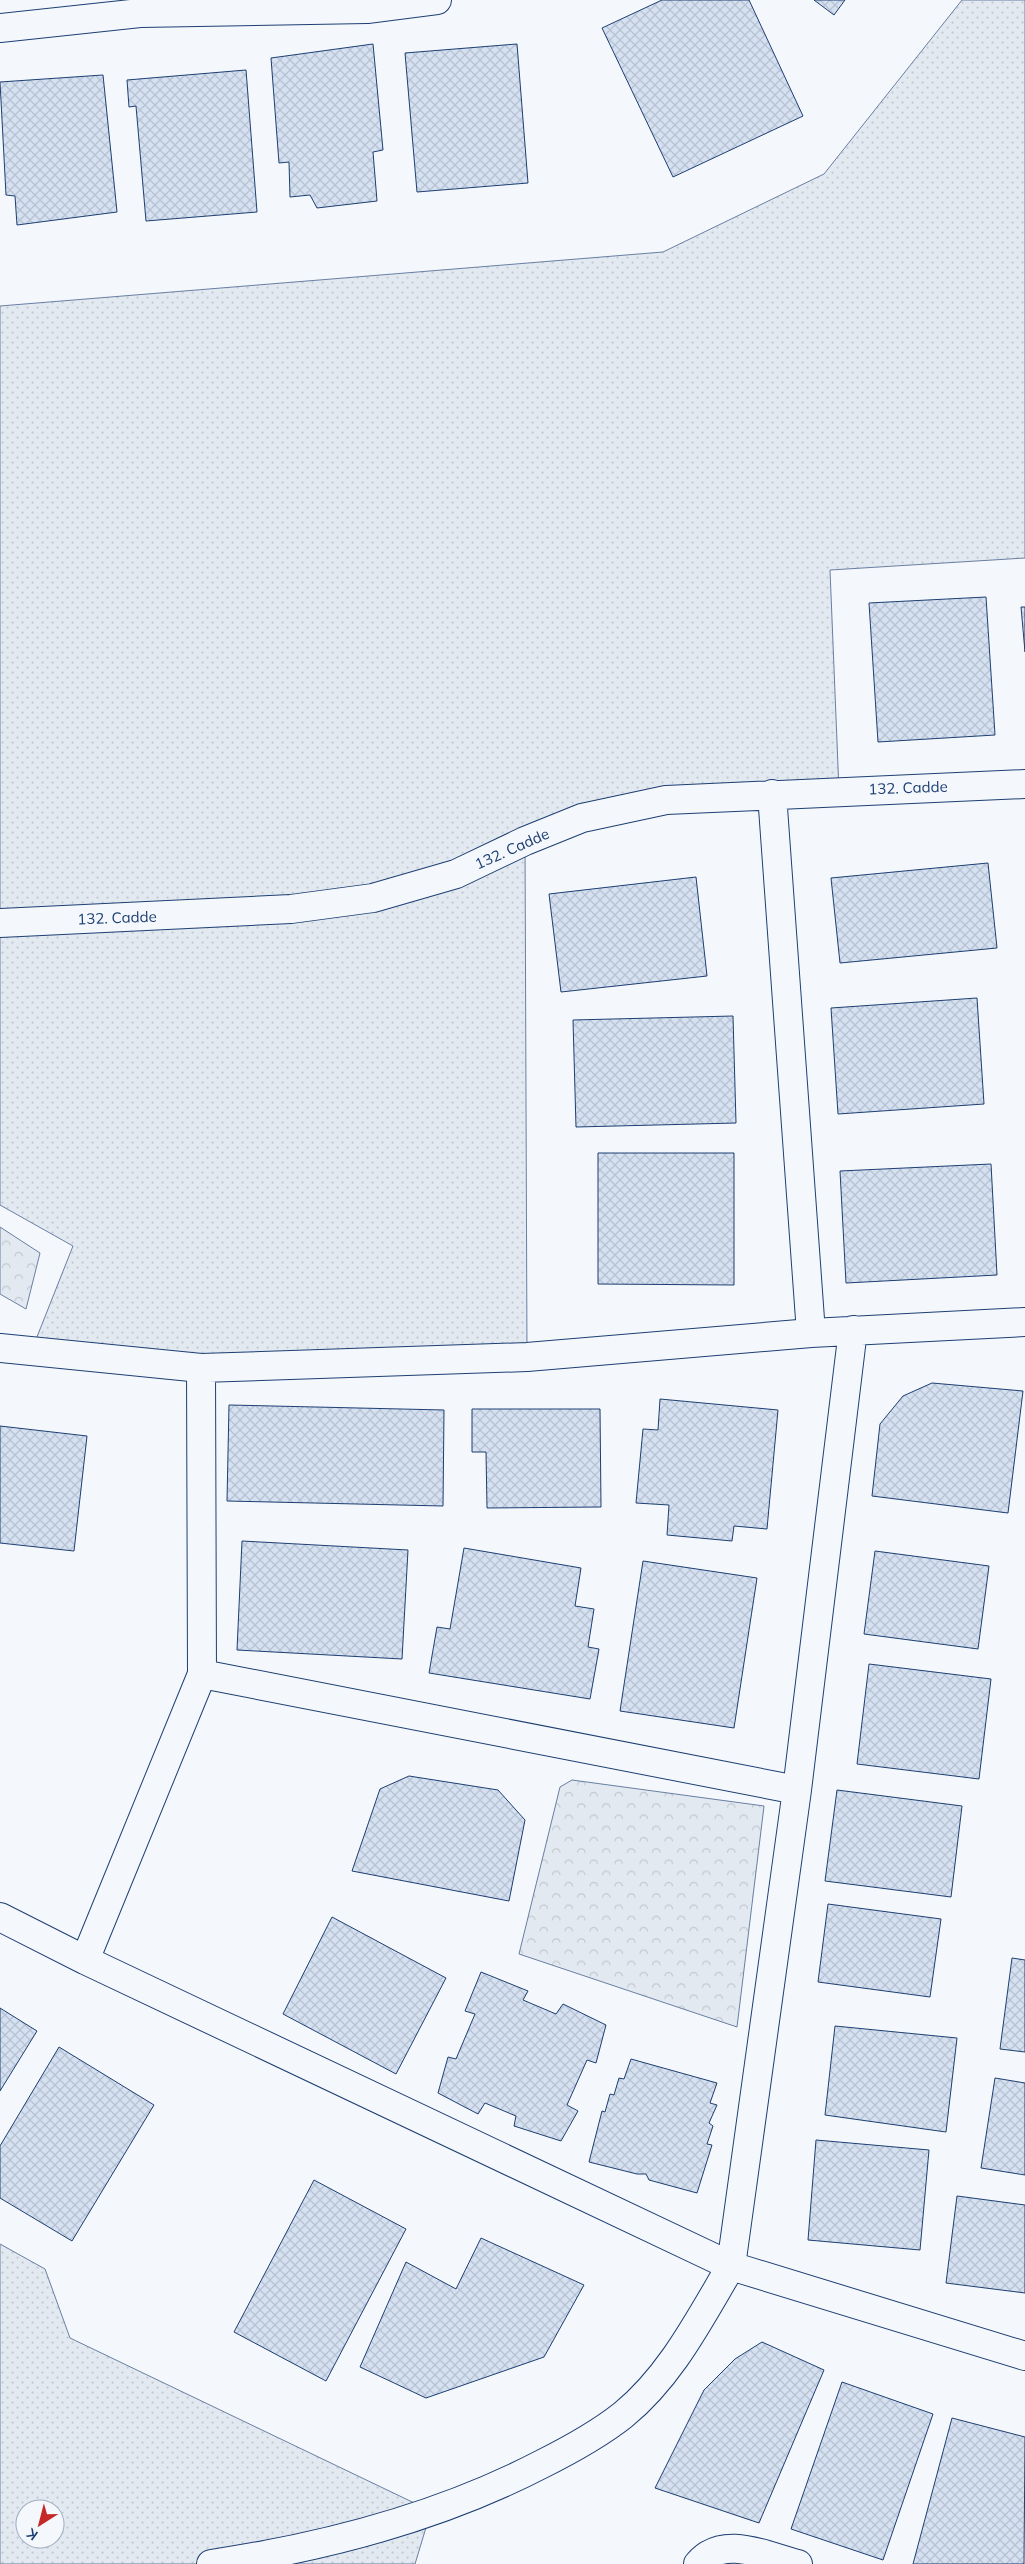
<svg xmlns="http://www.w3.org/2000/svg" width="1025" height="2564" font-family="Mulish,sans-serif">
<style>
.grass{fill:url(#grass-dots);stroke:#687fa3;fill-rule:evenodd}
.forest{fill:url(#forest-crowns);stroke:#687fa3}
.building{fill:url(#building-cross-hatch);stroke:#1d3f73}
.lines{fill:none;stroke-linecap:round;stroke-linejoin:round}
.minor-casing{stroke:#1d3f73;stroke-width:30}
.minor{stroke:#f4f7fb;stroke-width:28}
.labels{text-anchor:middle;stroke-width:4;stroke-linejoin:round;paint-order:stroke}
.street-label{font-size:15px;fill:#1d3f73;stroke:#f4f7fb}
</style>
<defs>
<pattern id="grass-dots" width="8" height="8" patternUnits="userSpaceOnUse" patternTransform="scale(1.25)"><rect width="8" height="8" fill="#e3e9f0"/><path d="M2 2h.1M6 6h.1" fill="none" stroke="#c2c9d1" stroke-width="1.8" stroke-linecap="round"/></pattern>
<pattern id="forest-crowns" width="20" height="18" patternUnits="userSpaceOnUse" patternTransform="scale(1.25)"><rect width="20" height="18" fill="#e3e9f0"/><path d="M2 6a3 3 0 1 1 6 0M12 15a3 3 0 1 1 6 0" fill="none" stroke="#c2c9d1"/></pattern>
<pattern id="building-cross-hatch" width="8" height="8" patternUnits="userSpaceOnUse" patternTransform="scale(1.25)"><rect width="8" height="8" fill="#d5e0f0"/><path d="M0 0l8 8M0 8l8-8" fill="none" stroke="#b6c1d1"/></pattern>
</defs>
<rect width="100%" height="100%" fill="#f4f7fb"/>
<path class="grass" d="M962,0H1025V558L830,570L839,791L666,800L525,841L527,1357L201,1368L31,1352L73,1246L0,1205V306L663,252L824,174Z
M0,2244L45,2269L70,2338L431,2511L415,2564H0ZM25,2509H55V2539H25Z"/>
<path class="forest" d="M0,1227L40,1253L26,1309L0,1294Z
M572,1780L764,1806L737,2027L519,1954L560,1787Z"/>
<path class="building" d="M662,0H749L803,116L673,177L602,28Z
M814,0H845L834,15Z
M373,44L383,150L373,152L377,201L317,208L310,195L290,197L289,162L279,163L271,58Z
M517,44L528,183L417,192L405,53Z
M246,70L257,212L146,221L136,106L129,107L127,80Z
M103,75L117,212L17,225L15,196L6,195L0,82Z
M986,597L995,735L878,742L869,603Z
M1021,607H1025V652Z
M988,863L997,948L840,963L831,878Z
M696,877L707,976L561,992L549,894Z
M977,998L984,1104L838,1114L831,1008Z
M733,1016L736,1123L576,1127L573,1020Z
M598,1153H734V1285L598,1284Z
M991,1164L997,1275L846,1283L840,1171Z
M932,1383L1023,1391L1008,1513L872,1496L880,1424L903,1396Z
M660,1399L778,1410L767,1529L734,1526L732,1541L667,1535L669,1505L636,1503L643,1429L658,1430Z
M229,1405L444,1410L443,1506L227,1501Z
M472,1409H600L601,1507L487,1508L486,1452H472Z
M0,1426L87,1436L74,1551L0,1543Z
M242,1541L408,1550L402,1659L237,1650Z
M464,1548L581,1568L575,1606L594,1609L588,1647L599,1649L590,1699L429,1673L437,1627L450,1629Z
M875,1551L989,1566L978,1649L864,1634Z
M643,1561L757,1578L734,1728L620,1711Z
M869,1664L991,1679L979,1779L857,1764Z
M409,1776L498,1790L525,1820L509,1901L352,1871L380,1789Z
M837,1790L962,1806L951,1897L825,1881Z
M828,1904L941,1919L930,1997L818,1982Z
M332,1917L446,1978L396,2074L283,2014Z
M1012,1958L1025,1960V2052L1000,2049Z
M481,1972L528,1991L523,2000L556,2014L563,2004L606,2025L596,2063L587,2060L567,2105L578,2111L561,2141L514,2126L516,2116L485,2103L478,2114L438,2093L448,2057L456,2059L475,2014L465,2011Z
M0,2008L37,2031L0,2091Z
M835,2026L957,2038L946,2132L825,2115Z
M59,2047L154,2105L72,2241L0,2198V2146Z
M631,2059L717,2083L710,2103L717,2105L709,2123L713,2126L707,2144L712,2145L697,2193L649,2180L646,2174H637L589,2162L602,2111L605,2112L610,2094L614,2095L619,2078L624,2079Z
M995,2078L1025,2083V2175L981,2168Z
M816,2140L929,2150L920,2250L808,2240Z
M314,2180L406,2229L326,2381L234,2332Z
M957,2196L1025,2205V2293L946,2283Z
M481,2238L584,2285L544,2357L426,2398L360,2367L406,2262L456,2289Z
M762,2342L824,2370L759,2523L655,2488L704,2390L735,2359Z
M842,2382L933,2414L883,2560L791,2529Z
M952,2418L1025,2437L1024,2564H913Z"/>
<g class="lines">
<defs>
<path id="minor" d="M0,28L140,13L367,9L437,0
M772,794L811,1333
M0,923L291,909L373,898L456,874L525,841L582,818L666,800L1025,784
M0,1348L201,1368L527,1357L811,1333L1025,1322
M202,1674L797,1790
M0,1917L85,1960L731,2266L1025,2356
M85,1960L202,1674L201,1368
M211,2564C325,2547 440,2517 542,2464C570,2450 599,2434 623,2415C671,2376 700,2318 731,2266L797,1790L853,1330
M698,2564C723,2534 766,2556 798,2564"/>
</defs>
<use href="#minor" class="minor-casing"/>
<use href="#minor" class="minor"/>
</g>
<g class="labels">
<g class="street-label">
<text transform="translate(908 788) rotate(-2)" y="5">132. Cadde</text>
<text transform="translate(512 849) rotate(-24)" y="5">132. Cadde</text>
<text transform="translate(117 918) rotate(-2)" y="5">132. Cadde</text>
</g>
</g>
<g transform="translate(40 2524) rotate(216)"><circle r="24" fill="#f4f7fb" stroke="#9eadc5"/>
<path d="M0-4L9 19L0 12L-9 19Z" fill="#c62828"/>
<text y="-8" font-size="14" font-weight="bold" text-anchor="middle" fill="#1d3f73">K</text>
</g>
</svg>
